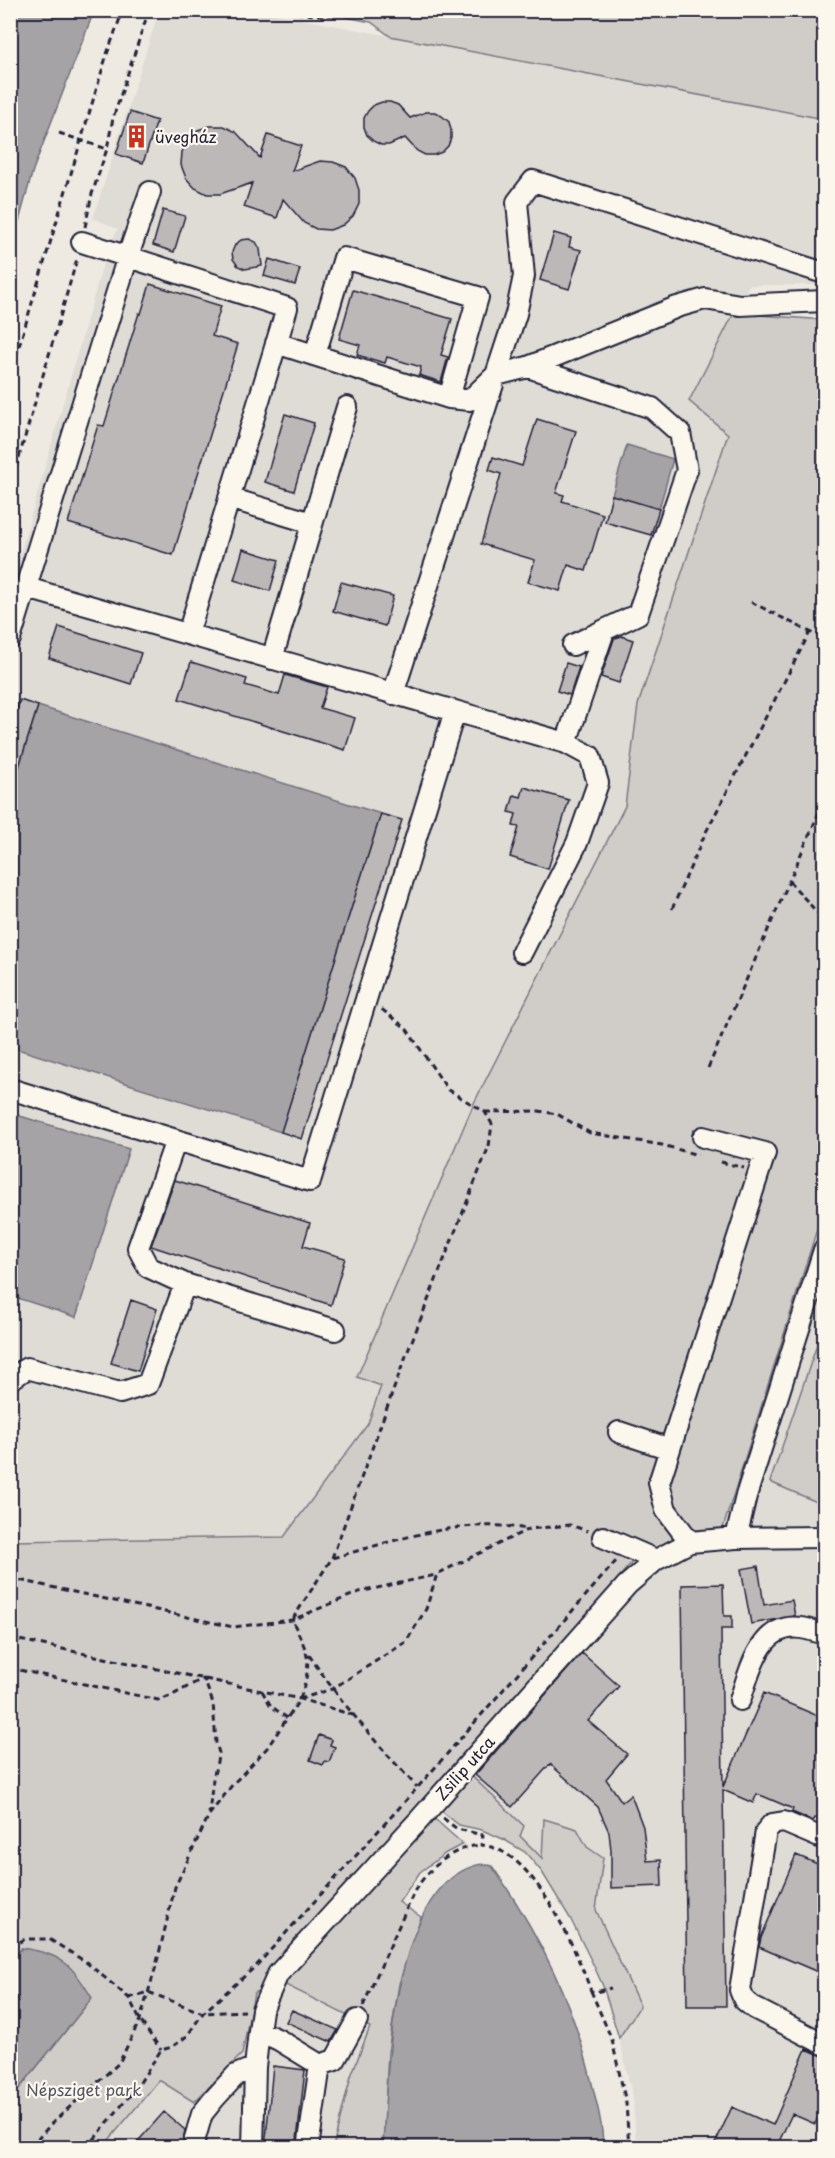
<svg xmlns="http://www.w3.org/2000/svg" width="835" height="2158" font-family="'Playpen Sans',sans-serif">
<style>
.built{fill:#dfdbd5}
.green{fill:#d0cdc9;stroke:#797882;stroke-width:1.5}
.water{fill:#a6a3a7;stroke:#716f7c;stroke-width:1.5}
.building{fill:#bcb8b8;stroke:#22223b;stroke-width:1.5}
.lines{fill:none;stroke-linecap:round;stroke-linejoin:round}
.minor-casing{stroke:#22223b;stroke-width:24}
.path{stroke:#22223b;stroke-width:3;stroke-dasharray:6 4.5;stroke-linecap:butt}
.minor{stroke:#fbf7ec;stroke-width:20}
.labels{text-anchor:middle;stroke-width:4.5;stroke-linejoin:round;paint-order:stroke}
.poi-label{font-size:16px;fill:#22223b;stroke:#fbf7ec;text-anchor:start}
.street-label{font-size:16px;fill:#22223b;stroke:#fbf7ec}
.park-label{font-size:16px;fill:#565566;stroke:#fbf7ec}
</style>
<rect width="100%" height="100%" fill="#eeeae2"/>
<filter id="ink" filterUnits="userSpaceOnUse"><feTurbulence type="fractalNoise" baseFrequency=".0167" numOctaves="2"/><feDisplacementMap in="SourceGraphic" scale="12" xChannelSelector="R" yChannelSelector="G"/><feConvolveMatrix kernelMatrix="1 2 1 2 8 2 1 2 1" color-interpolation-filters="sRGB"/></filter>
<g filter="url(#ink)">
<path class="built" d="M159,11H259L824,119V278L821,285H749L740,305L689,401L728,434L638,705L625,806L474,1103L358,1377L381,1386L368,1424L284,1537L15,1542L11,1541V586L107,250L118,229L93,218Z
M824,1207V2147H636L633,2098L619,2038L640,2006L596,1910L603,1858L587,1847L577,1829L544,1820L542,1858L520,1836L479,1784L459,1764L638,1555L723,1528Z
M276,1980L370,2027L351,2076L333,2147L103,2148L159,2079L194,2102L242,2054L254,1993Z"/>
<path class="green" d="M316,11H824V119L390,36L371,22Z
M734,313L824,320V1207L723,1528L638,1555L459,1764L524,1826L520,1836L542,1858L544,1819L577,1829L587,1847L603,1858L596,1910L640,2006L619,2038L603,1986L594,1966L570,1918L542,1872L525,1852L503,1839L482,1830L459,1825L435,1806L429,1814L463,1844L446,1853L420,1872L399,1902L421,1917L399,1984L388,2052L383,2147H333L351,2076L370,2027L276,1980L254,1993L242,2054L194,2102L159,2080L103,2147H11V2099L92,1998L22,1948L11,1961V1541L284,1537L368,1424L381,1386L357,1377L474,1103L625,806L638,705L728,434L689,401Z
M824,1324V1505L770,1482Z"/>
<path class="water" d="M11,10L94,11L33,170L11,250Z
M627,445L673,459L659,509L612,495Z
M38,706L381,814L281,1132L11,1047V794Z
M10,1113L129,1149L76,1317L11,1296Z
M482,1864L492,1866C540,1935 575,2006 593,2088C598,2108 603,2128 603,2147H383C387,2075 391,1880 482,1864Z
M22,1948C62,1954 72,1964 92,1998L11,2099V1961Z"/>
<path class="building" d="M382,102H390L398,105L410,118L426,112H435L442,116L449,122L451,130V138L448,146L442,152L434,155H425L417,151L405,138L389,145H381L373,141L367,135L364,127V118L368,111L374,105Z
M130,112L157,121L143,163L116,154Z
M210,126H224L236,132L260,158L268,135L301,146L292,171L320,161L333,162L346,167L355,178L359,190V204L353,216L343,225L330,230L316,229L304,223L283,199L277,218L244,207L252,183L220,194H207L195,188L186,178L181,165L182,152L188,139L198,130Z
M163,210L185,216L174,252L153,245Z
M554,233L571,238L569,247L581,250L569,289L540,280Z
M249,239L256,242L260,249L262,266L245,269L238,266L233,259L232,252L235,245L241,240Z
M269,259L300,269L295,285L264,276Z
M150,284L221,306L212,336L238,344L173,555L68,523L98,425L104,426L139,313L141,314Z
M353,290L452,319L441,355L448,357L441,382L419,375L421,367L387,357L385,363L357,355L360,345L339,339Z
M285,414L314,423L294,491L265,482Z
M537,419L576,431L556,493L564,495L562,501L603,514L586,571L568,565L560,591L528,582L535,560L481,544L501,474L489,470L493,457L522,466Z
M612,495L659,509L651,535L605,522Z
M243,549L279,560L270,591L234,580Z
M341,582L393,596L385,626L333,611Z
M59,627L141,653L131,684L49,658Z
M621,636L633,640L619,683L601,677L614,639Z
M191,662L247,679L245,685L279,695L285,675L327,687L320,708L355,718L345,750L179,699Z
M566,663L579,667L570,695L557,691Z
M20,700L38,706L13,785H10V728Z
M524,787L569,800L548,869L510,857L519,827L513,826L516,814L509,812L514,795L521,797Z
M381,814L402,820L302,1139L281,1132Z
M175,1180L310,1223L303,1246L345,1258L331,1305L151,1246Z
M131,1300L157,1309L138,1371L111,1363Z
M758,1566L764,1605L792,1600L795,1616L751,1624L741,1569Z
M723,1584L724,1616H732V1629H721L723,1787L764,1693L825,1719V1807L819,1819L815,1818L813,1821L792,1812L793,1809L765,1797L757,1794L753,1803L723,1790L726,2006H687L682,1585Z
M582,1653L619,1686L588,1721L627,1754L606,1779L622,1802L631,1795L643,1827L647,1861L661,1860L662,1886L611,1888V1850L609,1832L598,1807L550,1764L512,1807L475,1775Z
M319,1735L332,1740L330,1745L335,1747L329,1762L325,1761L323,1765L310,1760Z
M796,1855L825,1867V1975L759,1947L761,1938Z
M292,2010L338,2030L331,2042L286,2022Z
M806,2049L825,2057V2115L820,2113L815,2124L792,2114L776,2148H713L732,2107L773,2125Z
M273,2066L305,2070L296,2148H265Z
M164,2112L185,2130L183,2141L177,2148H132Z"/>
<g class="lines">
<defs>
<path id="minor" d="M82,242L287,308L188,634
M276,343L449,398L470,400L496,375L516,314L524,276L517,202L533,181L824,273
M315,355L344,258L478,297L449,398
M528,367L652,408L680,433L687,470L638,614L573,645
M229,498L312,523
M27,588L566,743L590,756L598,783L577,843L522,952
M10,639L128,256L150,192
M272,659L347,407
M393,694L496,375L528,367L677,307L705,299L740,305L824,301
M566,743L604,631
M10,1089L310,1181L455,711
M176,1140L138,1248L148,1267L185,1284L335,1330
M10,1380L27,1368L120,1393L148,1384L185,1284
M619,1432L670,1449
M603,1537L656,1560
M736,1538L746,1496L824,1250
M690,1542L666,1510L659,1483L765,1153L703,1137
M740,1700C750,1671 760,1622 801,1628C809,1629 817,1632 824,1634
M824,1839L784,1822L772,1824L766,1831L740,1990L744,2000L754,2008L824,2044
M259,2031L279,2040L320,2065L308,2148
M320,2065L335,2060L357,2020
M195,2138L202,2114L214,2099L236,2075L255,2067
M253,2148L255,2067L259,2031L262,2010L278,1974L419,1820L627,1585L656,1560L690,1542L736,1538L824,1537"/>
</defs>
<use href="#minor" class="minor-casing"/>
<path class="path" d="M286,10C313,16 331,18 358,10
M59,133L107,149
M85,227L92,194L107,149L113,118L149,10
M10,376L107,54L123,10
M10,488L77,259
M751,602L824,639
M789,881L824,920
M672,909L705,834L810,632
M708,1068L824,801
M485,1112L539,1111L557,1114L590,1133L662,1145L698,1155
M721,1162L744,1168
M332,1558L404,1361L489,1146L492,1124L485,1112L448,1090L406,1028L380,1008
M10,1578L233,1627L292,1620L359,1592L436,1575
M10,1638L300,1699L353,1715
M309,1655C341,1703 378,1745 417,1787
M10,1668L158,1700C176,1696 187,1685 204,1679L213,1703L216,1743L219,1753L213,1779L209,1813
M262,1691L271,1706L287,1718
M300,1699C313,1660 309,1655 292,1620L332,1558C398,1540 459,1517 528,1529
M443,1818L457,1829L483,1835L481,1845C489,1846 496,1848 503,1852C542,1873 576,1950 591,1991L596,1992L611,1988
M10,1947L25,1939H49L86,1962L129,1998L140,2020L161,2050
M591,1991L612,2040L626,2103L629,2148
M129,1998L148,1992L203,2013L245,2011
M363,2006L415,1890C430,1867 453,1847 481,1845
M30,2148L51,2124L119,2063L140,2020L156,1966L175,1887L209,1815L233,1784L267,1748L300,1699L332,1689L406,1642L426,1609L437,1574L529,1529L570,1525L588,1531
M87,2148L139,2084L161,2050L172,2047L187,2036L203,2013L257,1965L418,1787L617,1560"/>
<use href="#minor" class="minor"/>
</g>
</g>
<defs>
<symbol id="building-bare" viewBox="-9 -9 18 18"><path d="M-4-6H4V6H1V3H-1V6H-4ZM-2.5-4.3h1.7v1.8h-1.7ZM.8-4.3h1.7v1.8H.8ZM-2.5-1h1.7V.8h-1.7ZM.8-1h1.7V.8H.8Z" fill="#c8321e" stroke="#fbf7ec" stroke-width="2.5" paint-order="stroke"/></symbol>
</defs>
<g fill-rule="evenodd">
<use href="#building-bare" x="120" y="120" width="33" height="33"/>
</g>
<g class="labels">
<g class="poi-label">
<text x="155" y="143">üvegház</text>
</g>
<g class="street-label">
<text transform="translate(465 1768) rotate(-48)" y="6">Zsilip utca</text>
</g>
<g class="park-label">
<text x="84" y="2096">Népsziget park</text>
</g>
</g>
<rect width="835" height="2158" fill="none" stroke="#fbf7ec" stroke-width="36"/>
<rect x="18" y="18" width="799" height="2122" fill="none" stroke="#22223b" stroke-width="2" filter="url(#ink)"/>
</svg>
